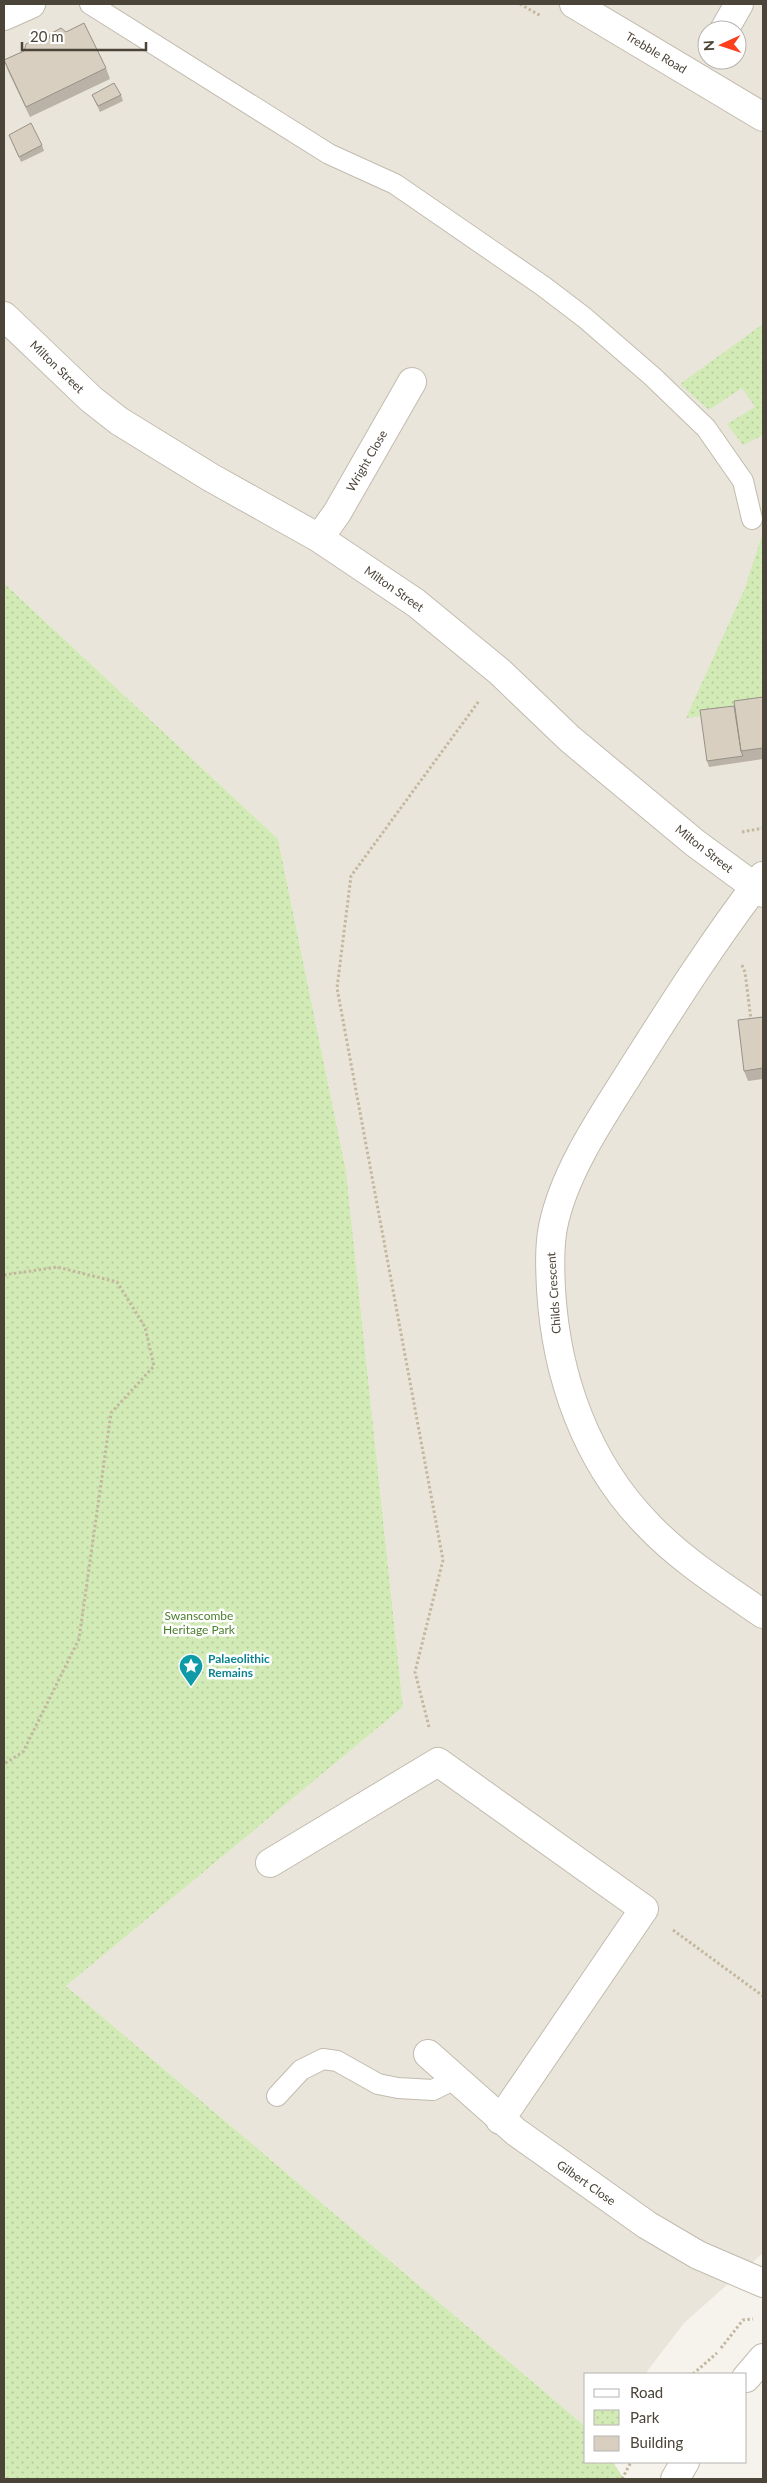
<svg xmlns="http://www.w3.org/2000/svg" width="767" height="2483" font-family="Lato,sans-serif">
<style>
.residential{fill:#eae5da;fill-rule:evenodd}
.park{fill:url(#park-dots)}
.lines{fill:none;stroke-linecap:round;stroke-linejoin:round}
.lane-casing{stroke:#c2bbae;stroke-width:22}
.street-casing{stroke:#c2bbae;stroke-width:30}
.path{stroke:#c4b79f;stroke-width:3;stroke-dasharray:2.5 2.5;stroke-linecap:butt}
.lane{stroke:#fff;stroke-width:20}
.street{stroke:#fff;stroke-width:28}
.wall{fill:#bab2a6}
.building{fill:#d8cfc1;stroke:#979187}
.labels{text-anchor:middle;stroke-width:5;stroke-linejoin:round;paint-order:stroke}
.street-label{font-size:12px;fill:#4b4439;stroke:#fff}
.park-label{font-size:12px;fill:#4a7f2a;stroke:#fff}
.culture-label{font-size:12px;font-weight:bold;fill:#0d838f;stroke:#fff;text-anchor:start}
</style>
<defs>
<pattern id="park-dots" width="8" height="8" patternUnits="userSpaceOnUse" patternTransform="scale(1.25)"><rect width="8" height="8" fill="#d2eab5"/><path d="M2 2h.1M6 6h.1" fill="none" stroke="#b6ca9c" stroke-width="1.8" stroke-linecap="round"/></pattern>
</defs>
<rect width="100%" height="100%" fill="#f6f3ec"/>
<path class="residential" d="M4,4H763V2253L684,2323L645,2374H586V2427L66,1986L403,1707L346,1171L278,839L4,583ZM707,30H737V60H707Z"/>
<path class="park" d="M763,324V435L743,445L727,424L755,407L742,388L709,410L680,384Z
M763,532V708L686,718L745,588Z
M4,583L278,839L346,1171L403,1707L66,1986L586,2427V2462H613L624,2479H4Z"/>
<g class="lines">
<defs>
<path id="lane" d="M90,4L329,154L395,184L543,286L585,318L653,377L706,428L743,481L752,519
M277,2096L301,2070L323,2059L337,2061L378,2084L398,2088L433,2090L455,2079"/>
<path id="street" d="M574,4L763,117
M4,16L31,4
M724,30L739,4
M4,316L91,399L119,421L210,477L319,538L416,603L500,672L570,739L695,843L763,893
M319,538L337,513L412,382
M763,876C716,937 675,1001 634,1066C604,1114 564,1171 553,1227C549,1247 550,1269 551,1289C556,1376 586,1462 648,1525C681,1560 724,1587 763,1614
M270,1863L438,1762L644,1909L500,2120
M428,2054L516,2132L647,2225L698,2255L763,2283
M746,2378L763,2358
M675,2479L685,2462"/>
</defs>
<use href="#lane" class="lane-casing"/>
<use href="#street" class="street-casing"/>
<path class="path" d="M520,4L541,16
M742,832L763,828
M742,965L745,972L751,1020
M4,1275L57,1267L117,1282L145,1327L154,1366L111,1413L79,1639L23,1752L4,1764
M429,1727L415,1672L443,1560L337,988L351,876L479,701
M673,1930L763,1996
M721,2348L743,2320L753,2319
M693,2374L717,2353
M622,2479L631,2462"/>
<use href="#lane" class="lane"/>
<use href="#street" class="street"/>
</g>
<path class="wall" d="M41,43L106,68L110,79L30,117L8,71L4,60Z
M92,95H121L123,101L100,112Z
M9,135L42,145L44,151L21,162Z
M763,697V759L709,767L707,761L734,706Z
M763,1017V1079L748,1081L744,1071Z"/>
<path class="building" d="M84,23L106,68L26,107L4,60L24,51L26,44L36,39L41,43L49,39L50,34L61,28L66,32Z
M114,83L121,95L98,106L92,95Z
M31,123L42,145L19,157L9,135Z
M763,697V748L741,751L734,701Z
M734,706L741,751L743,756L707,761L700,710Z
M763,1017V1068L744,1071L738,1020Z"/>
<defs>
<symbol id="sight-pin" viewBox="-11 -11 22 30"><path d="M0 17L-7.5 6A9.5 9.5 0 1 1 7.5 6Z" fill="#0f9aa8" stroke="#fff"/><path d="M0-6L1.8-2.2L6-1.7L2.9 1.2L3.7 5.4L0 3.3L-3.7 5.4L-2.9 1.2L-6-1.7L-1.8-2.2Z" fill="#fff"/></symbol>
</defs>
<g fill-rule="evenodd">
<use href="#sight-pin" x="177" y="1652" width="28" height="38"/>
</g>
<g class="labels">
<g class="street-label">
<text transform="translate(656 53) rotate(31)" y="4">Trebble Road</text>
<text transform="translate(57 367) rotate(44)" y="4">Milton Street</text>
<text transform="translate(367 461) rotate(-60)" y="4">Wright Close</text>
<text transform="translate(394 589) rotate(35)" y="4">Milton Street</text>
<text transform="translate(704 849) rotate(38)" y="4">Milton Street</text>
<text transform="translate(554 1293) rotate(-94)" y="4">Childs Crescent</text>
<text transform="translate(586 2183) rotate(35)" y="4">Gilbert Close</text>
</g>
<g class="park-label">
<text x="199" y="1620">Swanscombe<tspan x="199" dy="14">Heritage Park</tspan></text>
</g>
<g class="culture-label">
<text x="208" y="1663">Palaeolithic<tspan x="208" dy="14">Remains</tspan></text>
</g>
</g>
<rect width="767" height="2483" fill="none" stroke="#4b4439" stroke-width="10"/>
<rect x="584" y="2373" width="162" height="90" fill="#ffffff" stroke="#b7b4b0"/>
<rect x="594" y="2389" width="25" height="8" fill="#ffffff" stroke="#b7b4b0"/>
<text x="630" y="2398" font-size="15" fill="#4b4439">Road</text>
<rect x="594" y="2410" width="25" height="15" fill="url(#park-dots)" stroke="#b7b4b0"/>
<text x="630" y="2423" font-size="15" fill="#4b4439">Park</text>
<rect x="594" y="2436" width="25" height="15" fill="#d8cfc1" stroke="#b7b4b0"/>
<text x="630" y="2448" font-size="15" fill="#4b4439">Building</text>
<g transform="translate(722 45) rotate(267)"><circle r="24" fill="#ffffff" stroke="#b7b4b0"/>
<path d="M0-4L9 19L0 12L-9 19Z" fill="#fc3f1d"/>
<text y="-8" font-size="14" font-weight="bold" text-anchor="middle" fill="#4b4439">N</text>
</g>
<path d="M22 42v8h124v-8" fill="none" stroke="#4b4439" stroke-width="2.5"/>
<text x="30" y="42" font-size="15" fill="#4b4439" stroke="#ffffff" stroke-width="4" paint-order="stroke">20 m</text>
</svg>
